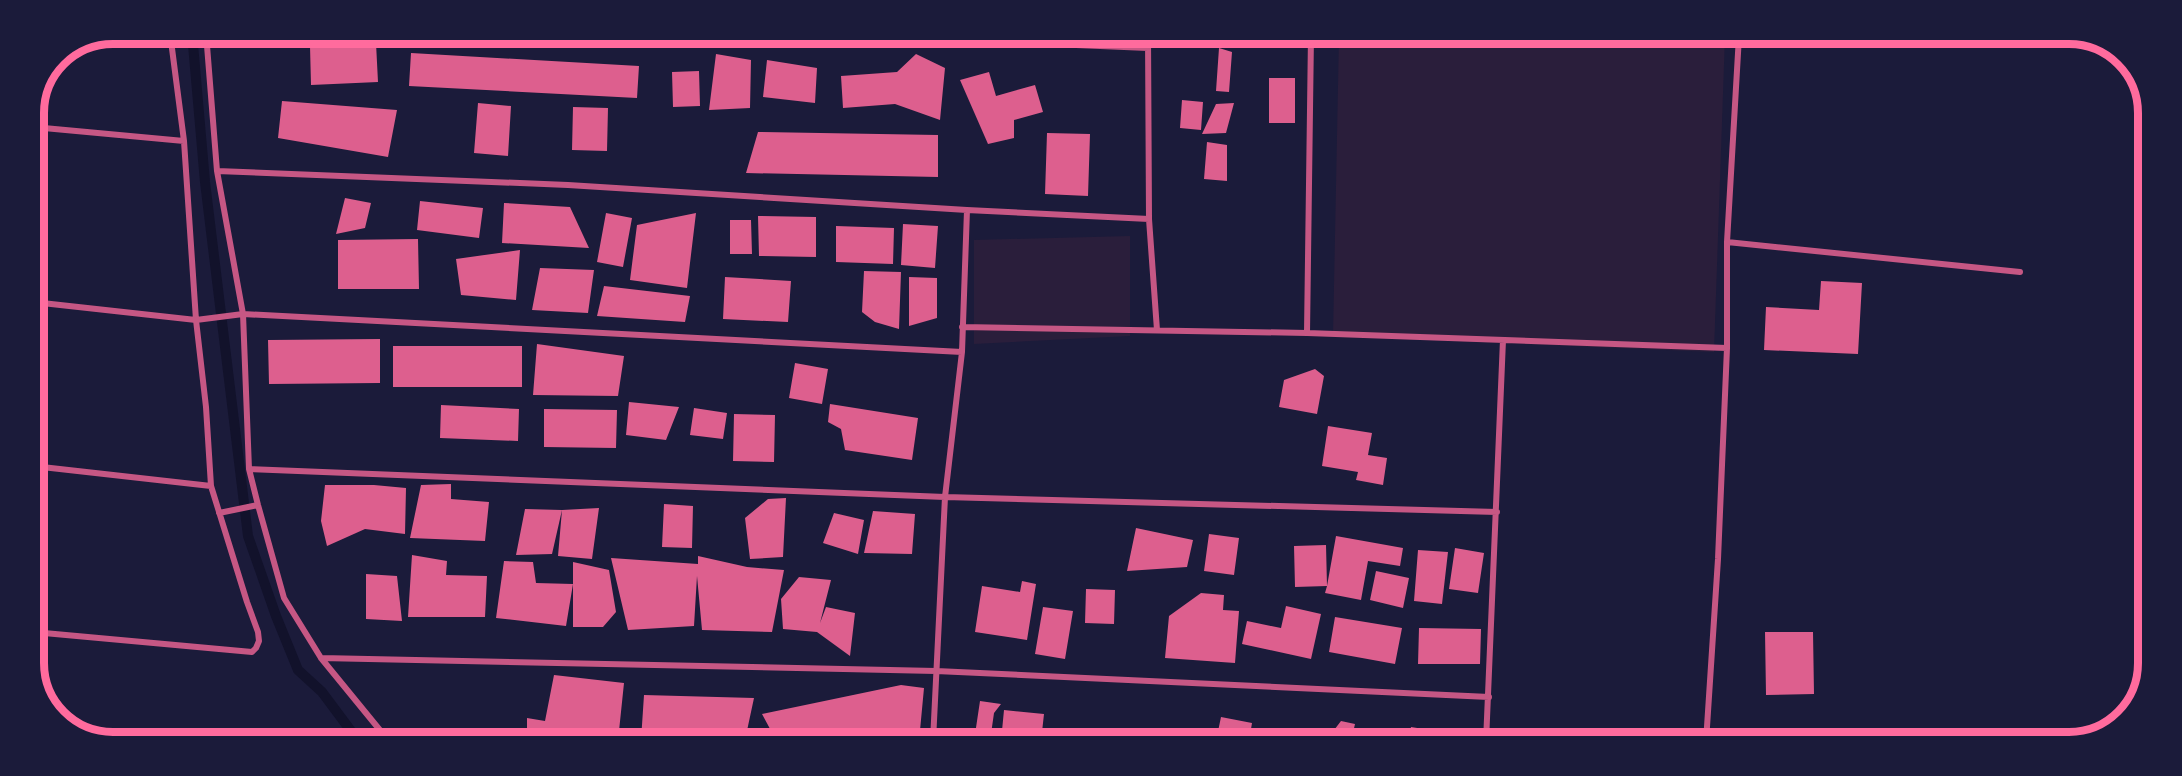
<svg xmlns="http://www.w3.org/2000/svg" width="2182" height="776" font-family="'Alegreya Sans',sans-serif">
<style>
.green{fill:#2a1e3b}
.lines{fill:none;stroke-linecap:round;stroke-linejoin:round}
.stream{stroke:#12122b;stroke-width:10}
.building{fill:#dd5f8e}
.minor{stroke:#c65784;stroke-width:6}
.rim{fill:none;stroke:#ff6b9d;stroke-width:8}
</style>
<rect width="100%" height="100%" fill="#1b1b3a"/>
<path class="green" d="M1339,36H1725L1714,352L1333,336Z
M1130,236V336L974,344V240Z"/>
<g class="lines">
<path class="stream" d="M192,33L205,182L248,536L276,616L298,670L322,692L357,739"/>
</g>
<path class="building" d="M376,43L378,82L311,85L310,46Z
M1219,48L1232,52L1229,92L1216,91Z
M411,53L639,66L637,98L409,86Z
M716,54L751,60L750,108L709,110Z
M916,54L945,68L940,120L895,104L843,108L841,76L897,72Z
M767,60L817,68L815,103L763,97Z
M699,71L700,106L673,107L672,72Z
M989,72L996,96L1035,85L1043,112L1014,120V138L988,144L960,80Z
M1269,78H1295V123H1269Z
M1182,100L1203,102L1201,130L1180,128Z
M282,101L397,110L388,157L278,138Z
M478,103L511,106L508,156L474,153Z
M1234,103L1226,133L1202,134L1216,104Z
M573,107L608,108L607,151L572,150Z
M758,132L938,135V177L746,173Z
M1047,133L1090,134L1088,196L1045,194Z
M1207,142L1227,145V181L1204,179Z
M345,198L371,203L365,228L336,234Z
M420,201L483,208L479,238L417,230Z
M504,203L570,207L589,248L502,243Z
M606,213L632,218L623,267L597,262Z
M696,213L687,288L630,280L637,225Z
M758,216L816,217V257L759,256Z
M730,220H751L752,254H730Z
M903,224L938,226L935,268L901,265Z
M836,226L894,228L893,264L836,262Z
M418,239L419,289H338V240Z
M520,250L516,300L461,295L456,259Z
M540,268L594,270L588,313L532,310Z
M864,271L901,272L899,329L875,322L862,312Z
M725,277L791,281L788,322L723,319Z
M909,277L937,278V318L909,326Z
M1821,281L1862,283L1858,354L1764,350L1766,307L1819,310Z
M604,286L690,296L685,322L597,316Z
M380,339V383L269,384L268,340Z
M537,344L624,356L618,396L533,395Z
M393,346H522V387H393Z
M795,363L828,369L822,404L789,398Z
M1315,369L1324,376L1317,414L1279,407L1284,380Z
M629,402L679,407L666,440L626,435Z
M830,404L918,418L912,460L845,450L841,429L828,422Z
M441,405L519,409L518,441L440,438Z
M694,408L727,413L723,439L690,435Z
M544,409L617,410L616,448L544,447Z
M734,414L775,415L774,462L733,461Z
M1328,426L1372,433L1368,455L1387,458L1383,485L1356,480L1358,472L1322,466Z
M451,484V499L489,502L485,541L410,538L421,485Z
M325,485H374L406,488L405,534L365,529L327,546L321,521Z
M786,498L783,557L750,559L745,518L768,499Z
M664,504L693,506L692,548L662,547Z
M599,508L592,559L558,556L562,510L552,554L516,555L525,509L562,510Z
M873,511L915,514L912,554L864,553Z
M834,513L864,520L858,554L823,543Z
M1136,528L1193,540L1187,567L1127,571Z
M1209,534L1239,538L1234,575L1204,571Z
M1336,536L1403,548L1400,566L1368,561L1361,600L1325,593L1327,586L1295,587L1294,546L1326,545L1327,586Z
M1455,548L1484,553L1478,593L1449,589Z
M1418,550L1448,552L1442,604L1414,601Z
M412,555L447,561L446,575L487,576L485,617H408Z
M698,556L747,567L784,570L772,632L702,630L697,576L694,626L628,630L611,558L698,564Z
M504,561L533,562L536,583L573,584V562L609,570L616,612L603,627H573V584L566,626L496,618Z
M1376,571L1409,578L1403,608L1370,600Z
M366,574L397,576L402,621L366,619Z
M799,577L831,580L820,623L826,607L855,613L850,656L817,632L783,629L781,599Z
M1022,581L1036,584L1027,640L975,632L982,586L1020,592Z
M1086,589L1115,590L1114,624L1085,623Z
M1201,593L1224,595L1223,610L1239,611L1235,663L1165,658L1169,616Z
M1286,606L1321,614L1311,659L1242,644L1247,621L1281,628Z
M1043,607L1073,611L1065,659L1035,654Z
M1335,617L1402,628L1395,664L1329,652Z
M1419,628L1481,629L1480,664H1418Z
M1765,632H1813L1814,694L1766,695Z
M554,675L624,683L619,731L587,728L586,740H527V718L545,721Z
M901,685L924,688L919,741L776,740L762,714Z
M644,695L754,698L745,740H641Z
M980,701L1001,704L994,713L990,741H974Z
M1004,710L1044,714L1041,741H1001Z
M1221,717L1252,723L1249,741H1216Z
M1341,721L1355,724L1352,737L1363,740L1362,742L1330,741L1331,734Z
M1411,727L1436,731L1435,742H1408Z"/>
<g class="lines">
<path class="minor" d="M206,33L217,171L243,314L249,469L258,505L284,598L321,658L388,740
M814,34L1148,48
M1148,35L1149,219L1157,330
M33,127L184,141
M217,171L568,185L967,210L1149,219
M1727,242L2020,272
M33,302L196,320L243,314L962,352
M962,327L1307,333L1727,348
M1307,333L1311,35
M33,466L211,486
M249,469L945,497L1497,512
M219,513L258,505
M33,632L252,652L256,648L259,641L258,632L247,602L211,486L206,407L196,320L184,141L170,33
M321,658L936,671L1489,697
M933,741L945,497L962,352L967,210
M1486,742L1503,340
M1706,742L1718,559L1727,348V242L1739,36"/>
</g>
<path d="M0 0H2182V776H0ZM113 44H2069A69 69 0 0 1 2138 113V663A69 69 0 0 1 2069 732H113A69 69 0 0 1 44 663V113A69 69 0 0 1 113 44Z" fill="#1b1b3a" fill-rule="evenodd"/>
<path class="rim" d="M113 44H2069A69 69 0 0 1 2138 113V663A69 69 0 0 1 2069 732H113A69 69 0 0 1 44 663V113A69 69 0 0 1 113 44Z"/>
</svg>
